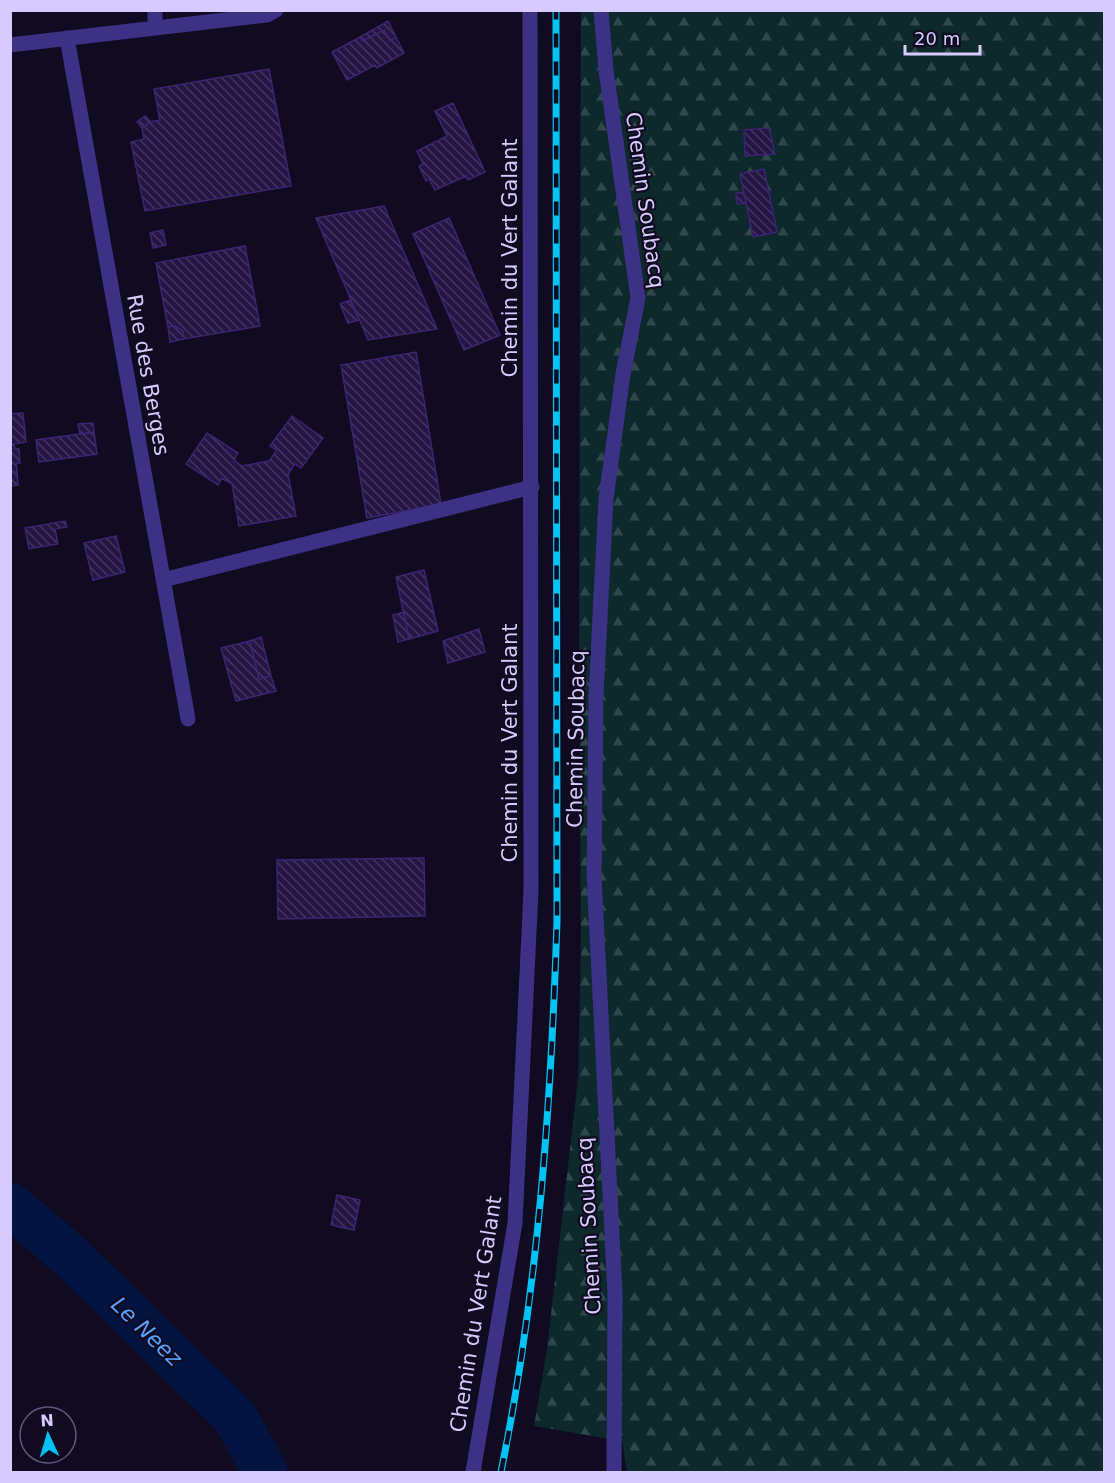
<svg xmlns="http://www.w3.org/2000/svg" width="1115" height="1483" font-family="'DejaVu Sans',sans-serif">
<style>
.forest{fill:url(#forest-firs)}
.lines{fill:none;stroke-linecap:round;stroke-linejoin:round}
.river{stroke:#041440;stroke-width:45}
.building{fill:url(#building-back-hatch);stroke:#3c2472;stroke-width:1.5}
.minor{stroke:#3d3185;stroke-width:15}
.rail-casing{stroke:#00c3f5;stroke-width:7}
.rail{stroke:#110b21;stroke-width:4.5;stroke-dasharray:14;stroke-linecap:butt}
.labels{text-anchor:middle;stroke-width:4.5;stroke-linejoin:round;paint-order:stroke}
.street-label{font-size:21px;fill:#d6caff;stroke:#110b21}
.water-label{font-size:22px;font-style:italic;fill:#58a0ff;stroke:#110b21}
</style>
<defs>
<pattern id="forest-firs" width="22" height="20" patternUnits="userSpaceOnUse" patternTransform="scale(1.5)"><rect width="22" height="20" fill="#0d292b"/><path d="M5 1l3.5 6h-7zM16 11l3.5 6h-7z" fill="#30474b"/></pattern>
<pattern id="building-back-hatch" width="6" height="6" patternUnits="userSpaceOnUse" patternTransform="scale(1.5)"><rect width="6" height="6" fill="#231544"/><path d="M-1 5l2 2M0 0l6 6M5-1l2 2" fill="none" stroke="#423660"/></pattern>
</defs>
<rect width="100%" height="100%" fill="#110b21"/>
<path class="forest" d="M581,11H1104V1472H627L622,1441L534,1426L547,1349L578,1079L581,948L579,645Z"/>
<g class="lines">
<path class="river" d="M10,1205L69,1255L235,1417L265,1472"/>
</g>
<path class="building" d="M388,21L396,37L390,41L384,30L363,41L360,37Z
M384,30L390,41L396,37L404,53L377,68L375,65L347,80L332,52L360,37L363,41Z
M269,69L291,186L145,211L131,142L144,139L142,128L150,122L160,120L154,89Z
M453,103L485,172L468,180L466,176L435,190L429,179L426,181L419,166L423,164L417,151L447,136L435,111Z
M145,116L151,122L142,128L137,122Z
M769,128L775,154L745,156L744,130Z
M764,169L777,232L753,237L740,174Z
M744,192L746,203L737,204L736,193Z
M384,206L437,329L368,340L316,218Z
M449,218L500,335L464,350L413,234Z
M163,230L166,245L153,248L150,233Z
M245,246L260,326L184,339L183,331L175,326L168,327L156,263Z
M350,300L359,320L348,323L340,304Z
M175,326L183,331L184,339L170,342L168,327Z
M416,352L441,504L367,518L341,365Z
M23,413L26,442L14,444L15,449H19L20,463H16L17,472H10V414Z
M292,416L323,438L301,468L295,464L288,474L296,516L239,526L232,484L222,478L218,485L186,464L207,433L238,453L234,460L242,466L269,461L277,450L270,446Z
M93,423L94,432L80,434L78,424Z
M94,432L97,454L39,462L36,440Z
M10,472H17L18,485L10,486Z
M65,521L67,527L55,529L58,544L29,549L25,528Z
M116,536L125,572L93,580L84,543Z
M424,570L438,631L409,639L396,577Z
M404,612L409,639L398,642L393,615Z
M479,629L485,652L448,663L443,641Z
M261,637L271,676L259,679L250,641Z
M250,641L259,679L271,676L276,691L236,701L221,648Z
M424,858L425,916L278,919L277,860Z
M337,1195L360,1200L354,1230L331,1225Z"/>
<g class="lines">
<path class="minor" d="M601,10L606,70L638,298L623,374L606,499L596,696L594,875L615,1294L614,1472
M155,28V10
M67,38L188,719
M10,45L267,15L276,10
M163,580L532,487
M473,1472L515,1223L531,891L530,10"/>
<defs>
<path id="rail" d="M501,1472C538,1291 551,1106 557,921L556,10"/>
</defs>
<use href="#rail" class="rail-casing"/>
<use href="#rail" class="rail"/>
</g>
<g class="labels">
<g class="street-label">
<text transform="translate(645 200) rotate(82)" y="7">Chemin Soubacq</text>
<text transform="translate(510 258) rotate(-90)" y="7">Chemin du Vert Galant</text>
<text transform="translate(148 375) rotate(80)" y="7">Rue des Berges</text>
<text transform="translate(576 739) rotate(-89)" y="7">Chemin Soubacq</text>
<text transform="translate(510 743) rotate(-90)" y="7">Chemin du Vert Galant</text>
<text transform="translate(589 1226) rotate(-93)" y="7">Chemin Soubacq</text>
<text transform="translate(476 1314) rotate(-81)" y="7">Chemin du Vert Galant</text>
</g>
<g class="water-label">
<text transform="translate(147 1331) rotate(44)" y="8">Le Neez</text>
</g>
</g>
<rect width="1115" height="1483" fill="none" stroke="#d6caff" stroke-width="24"/>
<g transform="translate(48 1435) rotate(356)"><circle r="28" fill="#110b21" stroke="#60577a" stroke-width="1.5"/>
<path d="M0-4.5L10 22L0 15L-10 22Z" fill="#00c3f5"/>
<text y="-9" font-size="16" font-weight="bold" text-anchor="middle" fill="#d6caff">N</text>
</g>
<path d="M905 45v9h75v-9" fill="none" stroke="#d6caff" stroke-width="3"/>
<text x="914" y="45" font-size="18" fill="#d6caff" stroke="#110b21" stroke-width="4.5" paint-order="stroke">20 m</text>
</svg>
